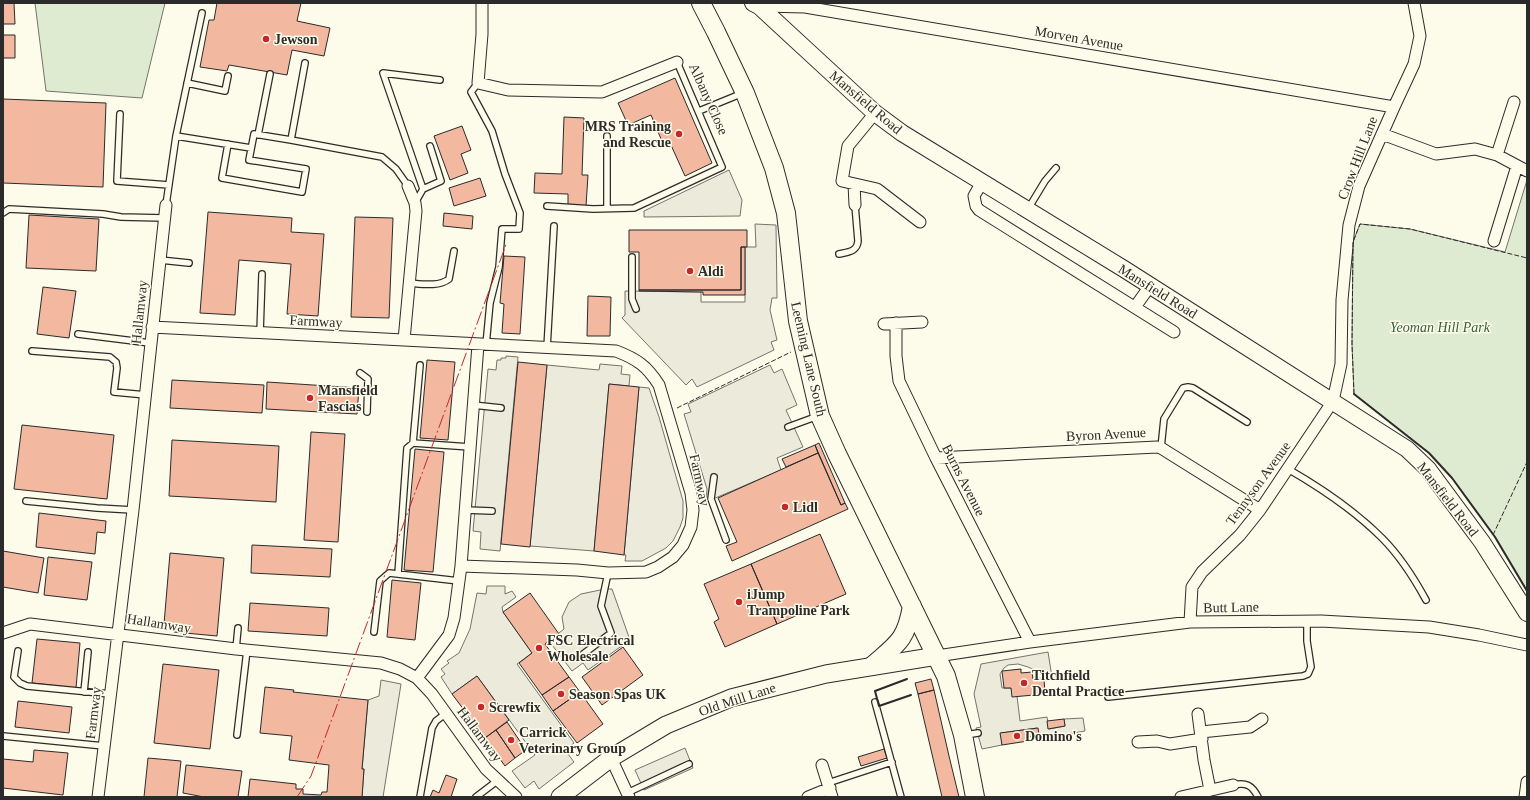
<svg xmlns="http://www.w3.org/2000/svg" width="1530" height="800" font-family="'Times New Roman',serif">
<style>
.green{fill:#deebd1;stroke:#74746e}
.parking{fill:#eceadb;stroke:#74746e}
.building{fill:#f2b8a0;stroke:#2b2b2b}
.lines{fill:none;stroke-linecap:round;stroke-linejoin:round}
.service-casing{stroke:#2b2b2b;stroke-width:8}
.minor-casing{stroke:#2b2b2b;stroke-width:13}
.secondary-casing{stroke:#2b2b2b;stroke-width:18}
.primary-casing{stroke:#2b2b2b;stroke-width:19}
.trunk-casing{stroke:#2b2b2b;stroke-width:20}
.service{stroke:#fdfbea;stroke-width:5.5}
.minor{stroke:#fdfbea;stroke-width:11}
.secondary{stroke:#fdfbea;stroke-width:16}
.primary{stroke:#fdfbea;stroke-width:17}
.trunk{stroke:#fdfbea;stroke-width:18}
.fence{stroke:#2b2b2b;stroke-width:1;stroke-dasharray:5 2;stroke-linecap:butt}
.wall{stroke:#2b2b2b;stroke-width:2}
.power{stroke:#c62828;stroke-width:1;stroke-dasharray:14 3 2 3;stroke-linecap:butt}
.poi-dot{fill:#c62828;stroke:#fdfbea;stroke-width:1.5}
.labels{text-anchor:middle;stroke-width:3;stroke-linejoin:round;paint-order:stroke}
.street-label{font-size:14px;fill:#2b2b2b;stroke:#fdfbea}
.poi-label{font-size:14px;font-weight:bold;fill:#2b2b2b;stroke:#fdfbea;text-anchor:start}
.park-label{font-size:14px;font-style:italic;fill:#34623c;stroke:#fdfbea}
</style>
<rect width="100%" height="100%" fill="#fdfbea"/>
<path class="green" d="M35,3H165L142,98L46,91Z
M1527,180V591L1495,537L1452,478L1429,453L1354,394L1352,344L1353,242L1360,224L1410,229L1505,252Z"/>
<path class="parking" d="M729,170L742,200L740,216L644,217V211Z
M755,224L776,225L777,298H772L770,310L777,340L771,342L774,350L697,387L692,379L686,385L622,318L625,315V291L701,292V302H745V247H756Z
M506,356L518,357L500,551L480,549L481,532L473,531L488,369L496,370L497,360H501V358H506Z
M600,364L622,366L621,374L630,375L629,386L609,384L594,551L530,546L547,365L599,370Z
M770,365L774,373L782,369L797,405L786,410L803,447L777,458L781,470L706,502L707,489L684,414L691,412L688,404Z
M639,387L649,388L659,417L683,501V518L680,527L673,541L666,548L642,561H625L626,555H624Z
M487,586H505V594L512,591L516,597L502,607L503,612L532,653L517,664L574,743L565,750L574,762L539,789L534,781L525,788L512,771L535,755L477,676L452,694L441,677L445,674L441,669L449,663L447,661L459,653L470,629L477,593L486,594Z
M605,589H612L630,640L588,670L583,663L572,671L549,641L564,629L562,617L569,602L581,594Z
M1048,652L1052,677L1044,678L1037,671L1028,667L1018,664L1008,665L1004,668L1000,674L1002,688H1011L1017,696L1020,721L1047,717L1049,729L1065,726L1064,719L1083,718L1085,731L1039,739L1037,728L1001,733L1002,745L982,749L976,728L981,727L974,694L981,664Z
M381,680L401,684L383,797H362L364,769H362L368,700L379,696Z
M685,748L693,768L644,790L635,770Z"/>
<path class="building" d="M3,3H14L15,24H3Z
M217,3H301L297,21L330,28L324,56L292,50L287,75L229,65L227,71L200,67L209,20H214Z
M3,35H15V58H3Z
M675,78L712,163L685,176L670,143L664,146L651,115L628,125L618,103Z
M3,99L106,103L103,187L3,183Z
M564,117L584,118L582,175H588L586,206L568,205V194L534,193L535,173L562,174Z
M462,126L471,150L461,154L468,173L450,180L434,136Z
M480,178L486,196L454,206L449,188Z
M208,212L292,218L291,232L324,234L318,316L287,314L291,264L239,260L235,315L200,313Z
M444,213L473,216L472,229L443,226Z
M29,215L99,219L96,271L26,268Z
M355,217L393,218L389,318L351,317Z
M629,230H747V247H741V290H639V252H629Z
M741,247H745V295H703V292L639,291V290H741Z
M504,256L525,257L520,334L502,333L504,304L500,303Z
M43,287L76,291L69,338L37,334Z
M588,296L611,297L610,336H587Z
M427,360L455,362L448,440L420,438Z
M518,362L547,365L530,547L501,544Z
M172,380L264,385L262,413L170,408Z
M267,382L359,388L357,414L266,409Z
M609,384L639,387L624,555L594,551Z
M22,425L114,435L107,499L14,489Z
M311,432L345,434L338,542L304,540Z
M172,440L279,446L276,502L169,496Z
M819,443L845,503L841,505L815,445Z
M815,445L818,453L786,467L782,459Z
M415,449L444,452L433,572L404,570Z
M818,453L841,505L845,503L848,509L732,561L726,546L737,542L718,498Z
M39,513L106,521L105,533L97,532L95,554L36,547Z
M820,534L846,594L777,624L751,564Z
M252,545L332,549L330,577L251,573Z
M3,551L44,558L38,593L3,587Z
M170,553L224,558L217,636L174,632V625L164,624Z
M48,557L92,562L87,600L44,595Z
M751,564L777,624L725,647L714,622L719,619L704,584Z
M392,580L421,583L415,640L387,637Z
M530,593L559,634L545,644L569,677L542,695L519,663L532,653L503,612Z
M250,603L329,608L327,636L248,631Z
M37,639L80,643L76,688L32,683Z
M623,647L643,675L602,705L582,677Z
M163,664L219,670L210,749L154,743Z
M1021,669V673L1032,672L1033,679L1044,678L1045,694L1012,697L1011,688H1004L1002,671Z
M477,676L509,720L485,738L452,694Z
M569,677L580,692L553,711L542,695Z
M931,679L934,690L918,694L915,683Z
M265,687L294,690L293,692L368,700L362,769H364L362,797H248L250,779L296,784V789H303V794L321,795L322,792H327L329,765L289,760L292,736L260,733Z
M934,690L949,756L959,797H942L918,694Z
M580,692L603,724L577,743L553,711Z
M18,701L72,707L69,733L15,727Z
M1064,719L1065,726L1048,729L1047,721Z
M507,722L526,750L515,758L496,730Z
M1038,728L1039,735L1027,737L1028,741L1002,745L1000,733Z
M496,730L515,758L505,766L485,738Z
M884,749L887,758L861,766L858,757Z
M34,750L68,753L63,795L3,788V759L33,762Z
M148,758L181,761L177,797H144Z
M186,765L242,771L238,797H204L183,793Z
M446,775L457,779L451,797H430L433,790L439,793Z"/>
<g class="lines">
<defs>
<path id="service" d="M187,83L225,91L228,76
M478,83L471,92L492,131L505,174L520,213L519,229H502L499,267L490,303L486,345
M699,111L743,93
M120,114L117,181L169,185
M258,135L270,74
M176,136L251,148
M291,140L382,157L396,169L408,186
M228,144L222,178L302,192L306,169L249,160L254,134L291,140L305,63
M423,189L383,73L440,80
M415,203L423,189L441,181L430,146
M166,205L176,136L202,13
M547,206L593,209L634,208L722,167L677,62
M607,208V136
M1028,209L1045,181L1056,168
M3,213L9,209L103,214L121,217L164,218
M839,254C848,252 857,252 858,241L855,205
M632,257V299L636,309
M160,260L189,263
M409,283C422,284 439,287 449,279L454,251
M260,333L262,274
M78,334L150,343
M547,348L554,226
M32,351L110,357L116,362L117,368L114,392L146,395
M360,373L368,379L367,412
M473,405L501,408
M788,427L818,416
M413,443L470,447
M1161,448L1164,419L1183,388L1188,387L1193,388L1247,422
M1288,469C1321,488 1354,510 1382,538C1399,555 1414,578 1426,600
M714,477L711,499L726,540
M26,501L97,508L133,510
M465,510L492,511
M398,574L407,448L413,443L420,365
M374,632L380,581L389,573L459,581
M236,649L238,628
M18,651L14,677L20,683L27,686L110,694
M582,655L611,633L601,606L608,573
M84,692L88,652
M1108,697L1303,676L1308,674L1311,667L1307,641V621
M875,702L901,797
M237,735L247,650
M965,735L978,733
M3,736L104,746
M828,783L892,762
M1233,785C1246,782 1252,785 1258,797
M627,793L689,764
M420,797L432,728L436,721L445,714
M476,797L497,781"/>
<path id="minor" d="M482,3V34L478,83L508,90L602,92L677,62
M759,6L805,7L1394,107
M875,113L848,146L842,181L877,189L920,222
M1382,134L1436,154L1475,149L1497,155L1527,171
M1497,155L1514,102
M982,182L974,196L976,206L979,210L1174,332
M854,184L855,205
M1494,241L1517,166
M1135,307L1150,286
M896,323V356L899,381L936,458L1030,642
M884,324L922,322
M152,327L616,351C637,359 647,366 659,385L691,493L693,510L691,527L683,545L673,557L658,567L646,572L608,573L577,570L461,566L454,618L449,635L417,678
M404,340L416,211L415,203L408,186
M936,458L1157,447L1161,448L1260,510
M461,566L478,345
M1190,622L1192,587L1202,572L1240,535L1260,510L1333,401L1341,364L1342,300L1349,225L1359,186L1394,107L1414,64L1420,36L1414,3
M3,633L30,624L236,649L381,663L400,669L417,678L432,694L486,769L516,797
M937,656L1030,642L1190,622L1321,621L1429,627L1479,635L1527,645
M1198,714L1204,760L1210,790
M1201,732L1250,727L1262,719
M1138,742L1157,741L1170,744L1202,739
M611,758L629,797
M822,765L832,797
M98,797L133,510L166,205
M808,797L830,788
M1181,797L1233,785
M1525,797L1527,782"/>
<path id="secondary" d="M753,3L759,6L875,113L902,133L1124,269L1407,449L1428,469L1482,542L1527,613"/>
<path id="primary" d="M560,797L611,758L666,725L731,698L826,674L937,656"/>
<path id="trunk" d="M701,3L716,32L745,93L774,168L786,213L798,321L820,416L837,454L946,676L963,735L975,797
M872,666C897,644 906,641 912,606"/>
</defs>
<use href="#service" class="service-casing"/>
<use href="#minor" class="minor-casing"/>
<use href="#secondary" class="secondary-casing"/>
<use href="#primary" class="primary-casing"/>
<use href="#trunk" class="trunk-casing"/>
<use href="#service" class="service"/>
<use href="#minor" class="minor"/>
<use href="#secondary" class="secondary"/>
<use href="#primary" class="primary"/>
<use href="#trunk" class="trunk"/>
<path class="fence" d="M1354,394L1352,344L1353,242L1360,224L1410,229L1527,258
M677,408L791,352
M1493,535L1527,462"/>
<path class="wall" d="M1354,394L1429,453L1452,478L1495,537L1527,591
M907,679L875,691L879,706L911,695"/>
<path class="power" d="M297,797L311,776L507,242"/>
</g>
<g class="poi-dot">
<circle cx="266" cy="39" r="4"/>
<circle cx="679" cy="134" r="4"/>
<circle cx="690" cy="271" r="4"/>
<circle cx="310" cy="398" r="4"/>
<circle cx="785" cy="507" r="4"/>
<circle cx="739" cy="602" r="4"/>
<circle cx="539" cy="648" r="4"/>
<circle cx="1024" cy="683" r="4"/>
<circle cx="561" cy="694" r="4"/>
<circle cx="481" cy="707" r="4"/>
<circle cx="1017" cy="736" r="4"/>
<circle cx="511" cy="740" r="4"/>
</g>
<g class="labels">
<g class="street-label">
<text transform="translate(1079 38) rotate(10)" y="5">Morven Avenue</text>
<text transform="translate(709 99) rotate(66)" y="5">Albany Close</text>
<text transform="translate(866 102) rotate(40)" y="5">Mansfield Road</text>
<text transform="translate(1357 158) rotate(-69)" y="5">Crow Hill Lane</text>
<text transform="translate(1158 291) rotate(32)" y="5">Mansfield Road</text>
<text transform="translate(139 312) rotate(-84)" y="5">Hallamway</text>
<text transform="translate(316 321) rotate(3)" y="5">Farmway</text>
<text transform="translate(809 359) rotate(77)" y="5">Leeming Lane South</text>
<text transform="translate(1106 434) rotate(-3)" y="5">Byron Avenue</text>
<text transform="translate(700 480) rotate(78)" y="5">Farmway</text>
<text transform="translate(964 480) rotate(63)" y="5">Burns Avenue</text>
<text transform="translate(1258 483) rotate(-54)" y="5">Tennyson Avenue</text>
<text transform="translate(1448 499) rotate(52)" y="5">Mansfield Road</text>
<text transform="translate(1231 607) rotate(-1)" y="5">Butt Lane</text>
<text transform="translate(159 623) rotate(9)" y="5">Hallamway</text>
<text transform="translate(737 699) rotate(-18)" y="5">Old Mill Lane</text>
<text transform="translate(93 713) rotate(-83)" y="5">Farmway</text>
<text transform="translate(480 734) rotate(53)" y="5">Hallamway</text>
</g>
<g class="poi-label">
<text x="274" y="44">Jewson</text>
<text x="671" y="131" text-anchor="end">MRS Training<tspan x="671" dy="16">and Rescue</tspan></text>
<text x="698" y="276">Aldi</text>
<text x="318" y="395">Mansfield<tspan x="318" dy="16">Fascias</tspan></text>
<text x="793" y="512">Lidl</text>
<text x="747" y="599">iJump<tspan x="747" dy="16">Trampoline Park</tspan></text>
<text x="547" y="645">FSC Electrical<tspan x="547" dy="16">Wholesale</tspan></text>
<text x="1032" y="680">Titchfield<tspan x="1032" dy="16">Dental Practice</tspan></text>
<text x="569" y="699">Season Spas UK</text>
<text x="489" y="712">Screwfix</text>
<text x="519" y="737">Carrick<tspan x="519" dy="16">Veterinary Group</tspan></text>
<text x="1025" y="741">Domino's</text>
</g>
<g class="park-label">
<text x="1440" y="332">Yeoman Hill Park</text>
</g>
</g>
<rect width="1530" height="800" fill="none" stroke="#2b2b2b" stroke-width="8"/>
</svg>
